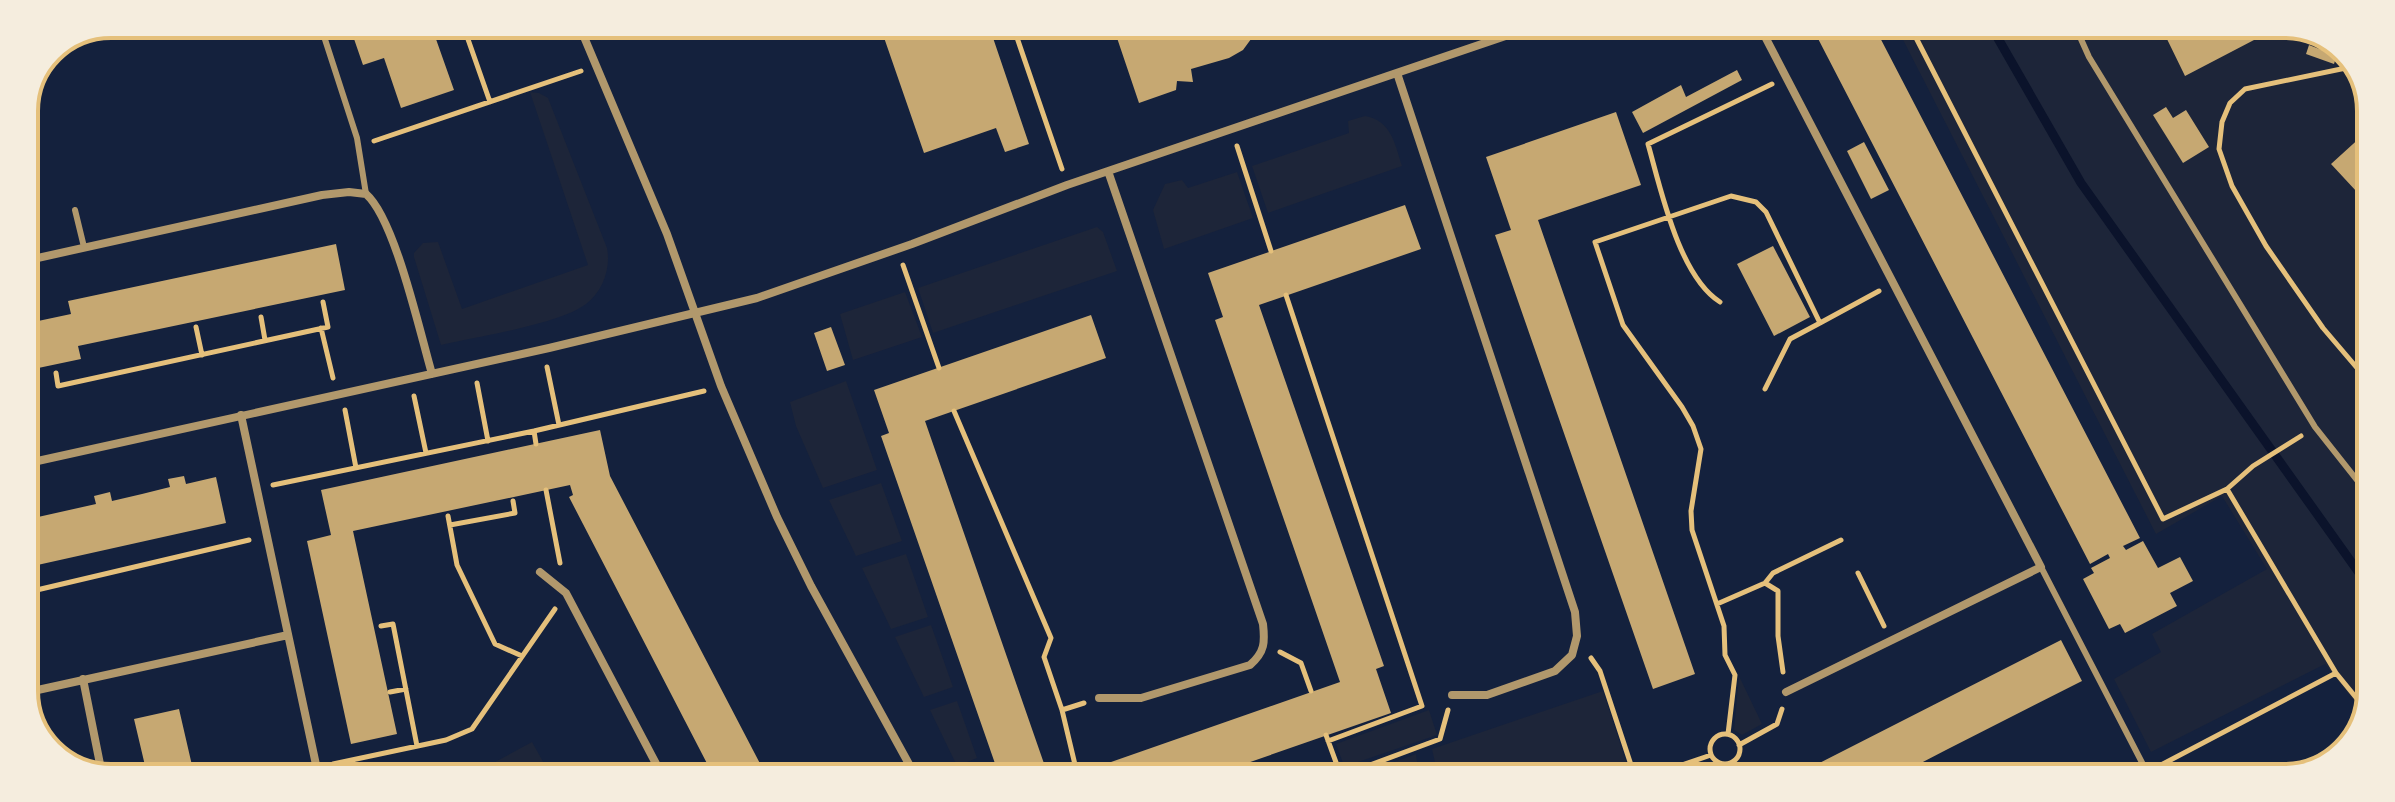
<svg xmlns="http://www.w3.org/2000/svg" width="2395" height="802" font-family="'PT Sans',sans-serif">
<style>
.green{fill:#1d2539}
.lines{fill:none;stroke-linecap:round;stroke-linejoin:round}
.stream{stroke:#0b132b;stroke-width:9}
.building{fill:#c6a872}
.path{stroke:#e5c07b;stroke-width:5}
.service{stroke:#b1986c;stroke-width:6}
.minor{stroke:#b1986c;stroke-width:8}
.rim{fill:none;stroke:#e5c07b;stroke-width:4}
</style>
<rect width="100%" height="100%" fill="#14213d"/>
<path class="green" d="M1897,28H2312L2353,58L2371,104L2367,718L2325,664L2151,752L2114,679L2161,652L2152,634L2267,569L2222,496L2156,534Z
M530,92L539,93L548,98L607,248C611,268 603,291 586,304C560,324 476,337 441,345L414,257V253L423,243L438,242L462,309L588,265Z
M1365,116C1391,120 1395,144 1402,166L1268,213L1252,166L1349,133L1348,121Z
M1237,172L1253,218L1164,249L1153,210L1165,184L1182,180L1188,188Z
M1097,227L1103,232L1117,271L933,333L918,288Z
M905,292L922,337L853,360L840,314Z
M846,381L877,470L823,488L796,426L790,402Z
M881,483L902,541L856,556L829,500Z
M906,554L928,617L891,629L862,568Z
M931,625L953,687L924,697L895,637Z
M1739,676L1762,724L1742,735L1734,730Z
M1603,691L1631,777L1426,776L1437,772L1432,749Z
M957,701L977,758L957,766L930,710Z
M1429,710L1437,735L1358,762L1347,774L1336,744Z
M532,742L550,774H473Z
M1416,754L1419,776H1362L1365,773Z"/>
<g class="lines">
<path class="stream" d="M1992,28L2081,183L2367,584"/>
</g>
<path class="building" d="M372,25H431L454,90L401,108L384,58L363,65L353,36L374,29Z
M880,26H989L1029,144L1005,152L996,128L924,153Z
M1093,26H1255L1254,35L1243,50L1229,58L1191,69L1193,82L1177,81L1176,90L1139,103L1114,29L1096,35Z
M1812,27L1875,28L2140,538L2123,546L2126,550L2143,541L2158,568L2180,557L2193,581L2170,593L2177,606L2125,633L2120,624L2109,629L2083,579L2094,573L2091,568L2110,558L2108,554L2090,564Z
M2184,28H2277L2185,76L2166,37Z
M2325,43L2339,48L2334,64L2306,54L2309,45L2322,50Z
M1737,70L1742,80L1643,133L1632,112L1681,85L1686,97Z
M2166,107L2173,118L2186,110L2209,147L2183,163L2153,115Z
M1616,112L1641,185L1538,220L1695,674L1653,689L1495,235L1511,230L1486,157Z
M2364,134L2371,141L2370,206L2331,164Z
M1864,142L1889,190L1871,199L1847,151Z
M1405,205L1421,249L1259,305L1384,666L1376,669L1391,713L1210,776H1071L1340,682L1215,320L1223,317L1208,273Z
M336,244L345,290L78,346L81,359L24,371V324L71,314L68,301Z
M1773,246L1810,317L1774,336L1737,264Z
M1091,315L1106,358L925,421L1048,775H999L881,436L889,433L874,390Z
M831,327L845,365L827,371L814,333Z
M600,430L610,476L766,775H713L569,497L573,495L570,485L353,531L397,734L351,744L307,541L331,535L321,490Z
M184,476L186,484L216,477L226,523L24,568V512L36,509L38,517L96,504L94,496L110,492L112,501L142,494L170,487L168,479Z
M2061,640L2082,681L1946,750L1894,777H1792Z
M179,709L194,774H147L134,719Z"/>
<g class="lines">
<path class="path" d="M463,25L490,102
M1013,26L1062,169
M1911,28L2163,519L2227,489
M2355,63L2346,68L2245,89L2230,103L2222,122L2219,149L2232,186L2266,246L2323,328L2369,382
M374,141L581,71
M1237,146L1271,251
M903,265L939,368
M1286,295L1422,706L1328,741
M1720,302C1679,276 1661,190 1648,144L1772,84
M261,317L265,340
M1820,323L1879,291
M196,327L202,355
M321,328L333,378
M547,367L559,425
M56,373L58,386L328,327L323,302
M477,383L488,441
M414,396L426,453
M345,410L356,468
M954,411L1051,638L1044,657L1062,710L1077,773
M534,431L536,444
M273,485L534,431L704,391
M546,490L560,563
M448,516L457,565L495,644L522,656
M450,525L515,513L513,501
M1858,573L1884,626
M1765,583L1778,591V636L1783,672
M24,593L249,540
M1717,604L1765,583L1773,573L1841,540
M381,626L393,624L417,746
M1280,652L1301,663L1311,691
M1591,658L1600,671L1635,777
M2336,673L2367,711
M390,692L406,689
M1062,710L1084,703
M1728,734L1735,675L1725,655L1724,626L1692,530L1691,511L1701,449L1693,426L1682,407L1623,325L1595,242L1731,196L1756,202L1766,212L1820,323L1790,339L1765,389
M1710 749a15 15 0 1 1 30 0a15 15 0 1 1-30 0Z
M1326,735L1341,776
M1739,745L1777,724L1782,709
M333,764L446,740L472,729L555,609
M2161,765L2336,673L2227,489L2253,466L2301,436
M1351,776L1362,768L1440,739L1448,710
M1647,777L1711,755
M1713,777L1718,763"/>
<path class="service" d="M320,24L357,138L366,194
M2076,28L2089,57L2315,427L2368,494
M75,210L84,247
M2041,567L2150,778"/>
<path class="minor" d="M579,25L667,234L721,386L777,517L811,586L915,775
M1760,27L2041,567L1786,692
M1397,73L1575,612L1577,636L1572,655L1555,671L1487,695H1452
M24,261L322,195L349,192L366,194C395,219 420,333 432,374
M241,415L318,774
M24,464L549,348L757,298L912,244L1067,185L1532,27
M540,572L566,593L662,775
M83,679L102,774
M24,693L288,635
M1099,698H1141L1250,665C1265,652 1265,642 1263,624L1108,171"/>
</g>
<path d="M0 0H2395V802H0ZM111 38H2284A73 73 0 0 1 2357 111V691A73 73 0 0 1 2284 764H111A73 73 0 0 1 38 691V111A73 73 0 0 1 111 38Z" fill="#f5edde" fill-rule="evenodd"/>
<path class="rim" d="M111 38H2284A73 73 0 0 1 2357 111V691A73 73 0 0 1 2284 764H111A73 73 0 0 1 38 691V111A73 73 0 0 1 111 38Z"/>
</svg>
